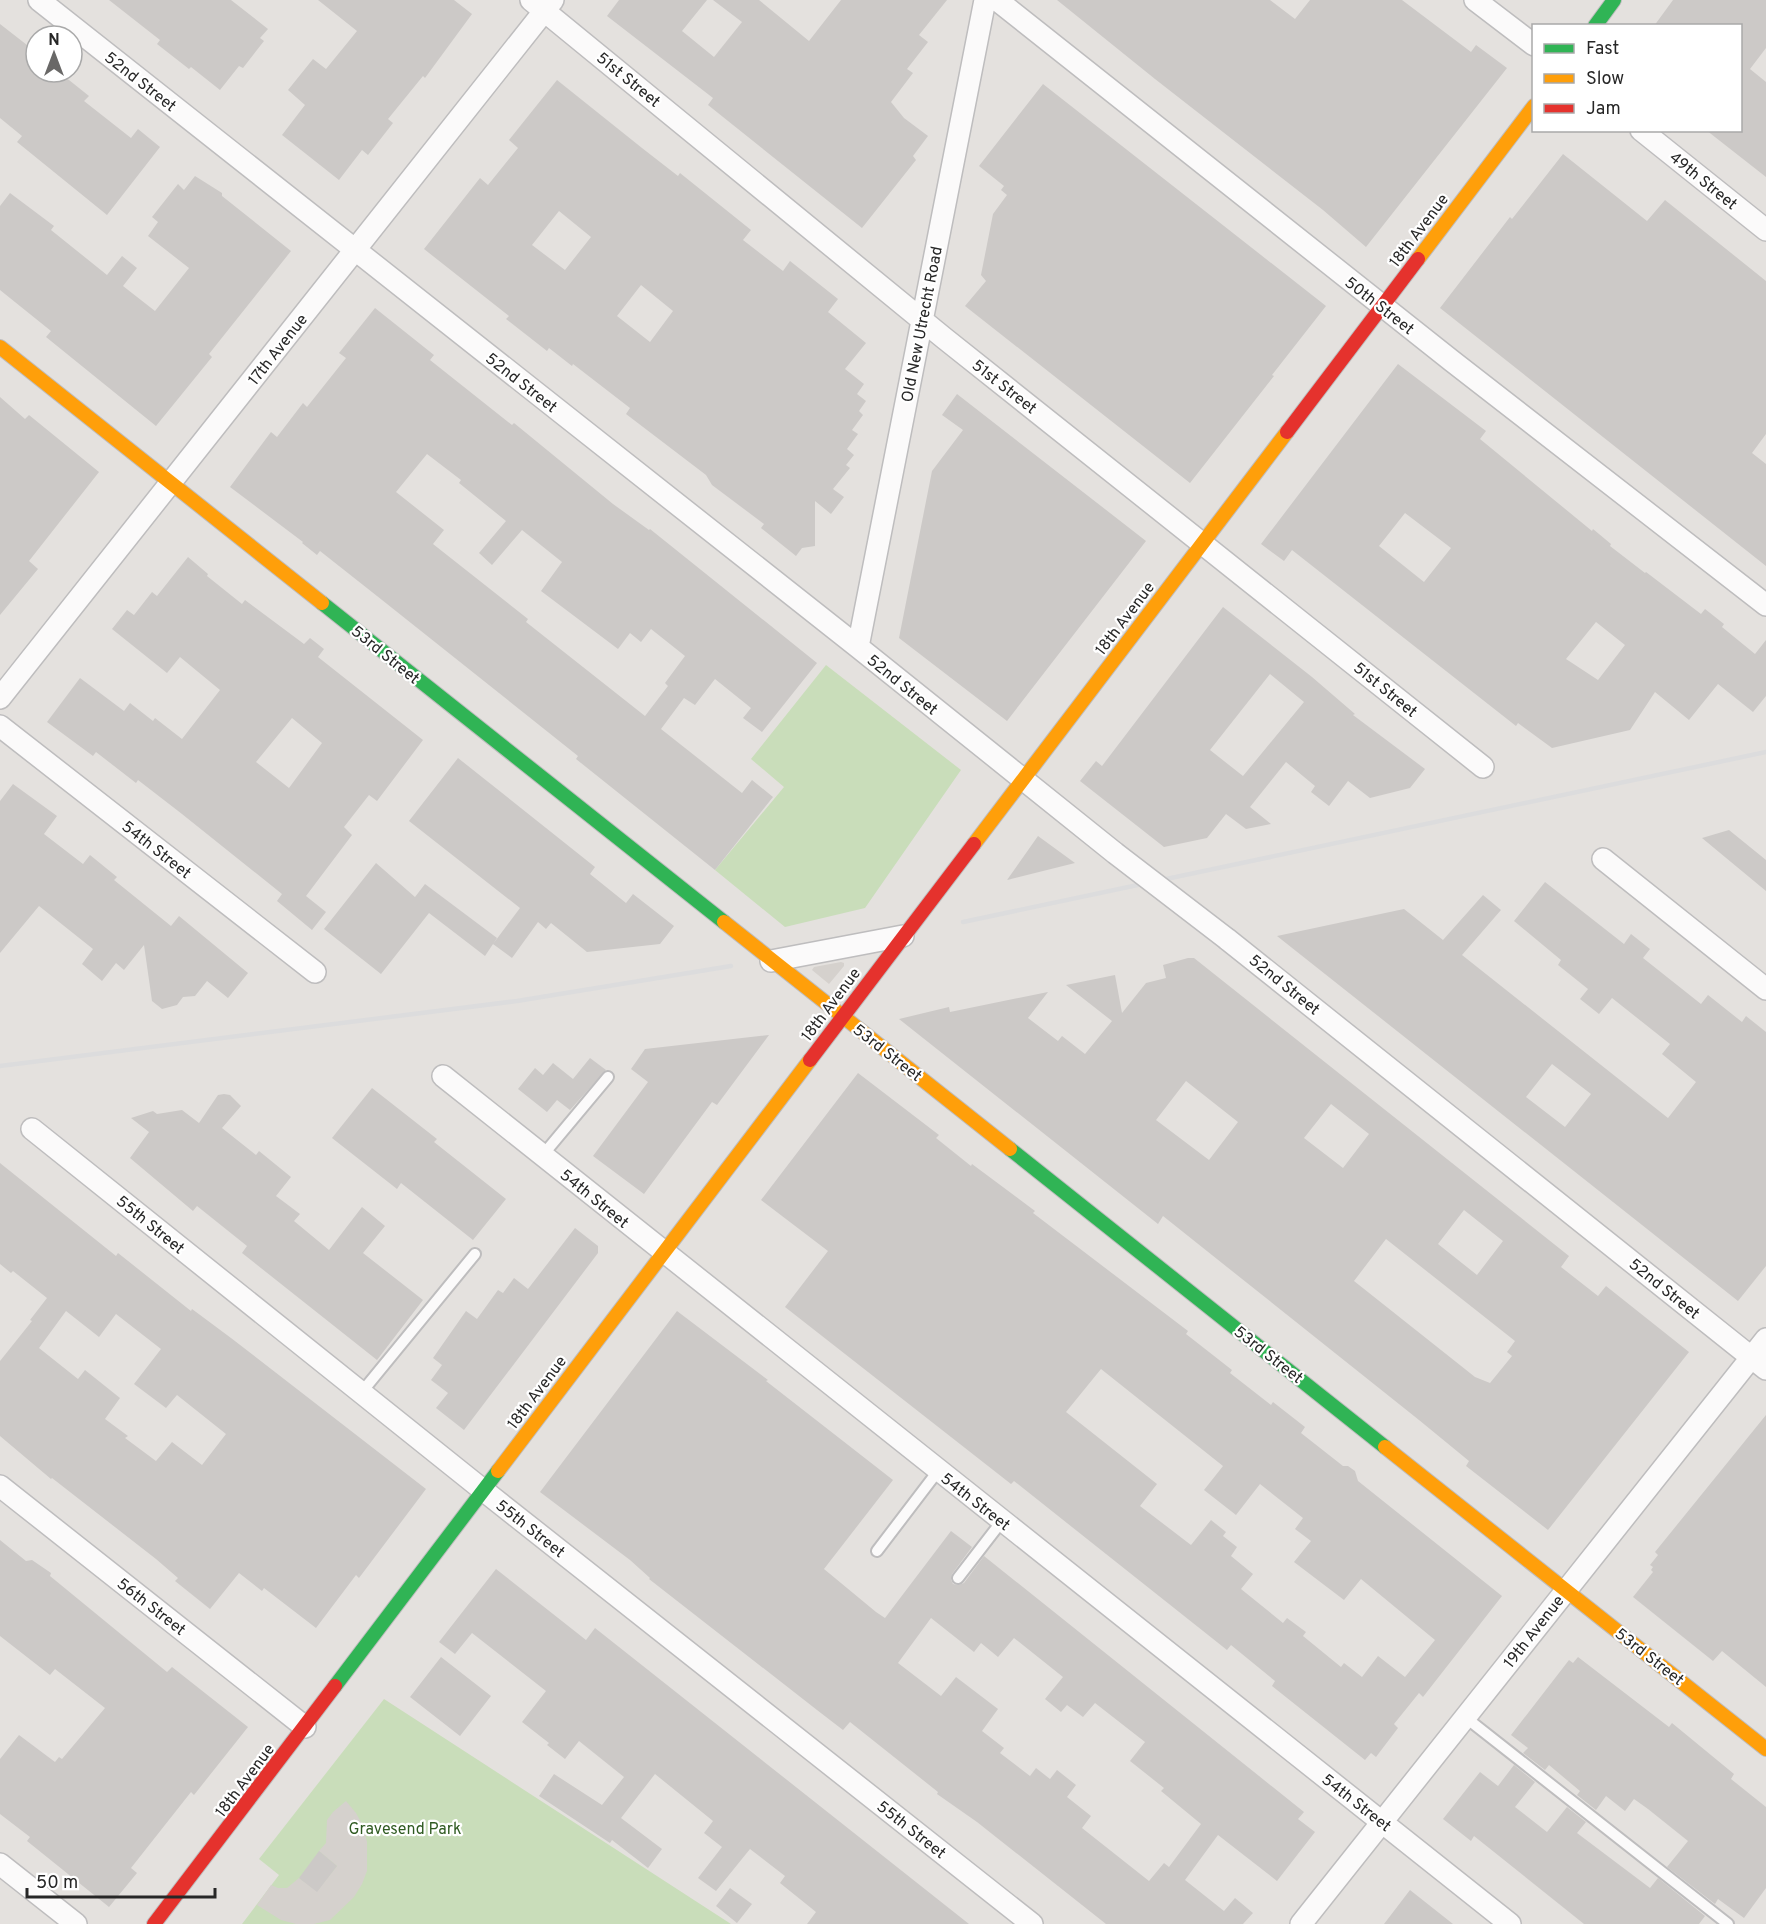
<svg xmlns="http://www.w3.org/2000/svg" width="1766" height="1924" font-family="Overpass,sans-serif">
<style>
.green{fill:#c9ddba}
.plaza{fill:#d5d1cd}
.building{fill:#ccc9c7;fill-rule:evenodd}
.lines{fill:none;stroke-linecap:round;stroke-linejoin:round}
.lane-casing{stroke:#bebdbe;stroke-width:14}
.street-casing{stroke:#bebdbe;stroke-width:24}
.fast-casing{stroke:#bebdbe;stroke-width:16}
.slow-casing{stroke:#bebdbe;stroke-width:16}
.jam-casing{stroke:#bebdbe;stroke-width:16}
.lane{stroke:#fbfafa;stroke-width:10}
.street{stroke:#fbfafa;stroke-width:21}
.fast{stroke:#30b455;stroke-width:14}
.slow{stroke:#ff9f0a;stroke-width:14}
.jam{stroke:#e5322d;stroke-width:14}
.rail{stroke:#dcdcdd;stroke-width:4.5}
.street-bridge-casing{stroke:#bebdbe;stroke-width:24;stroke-linecap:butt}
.street-bridge{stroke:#fbfafa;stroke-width:21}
.labels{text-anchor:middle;stroke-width:4.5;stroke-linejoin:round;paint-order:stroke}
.street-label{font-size:16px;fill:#272727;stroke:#fff}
.park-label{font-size:16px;fill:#2f5a21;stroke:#fff}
</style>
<rect width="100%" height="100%" fill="#e4e1de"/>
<path class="green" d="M826,665L961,770L865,908L785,927L715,870L784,787L751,759Z
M384,1699L731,1924H242L279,1875L259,1859Z"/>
<path class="plaza" d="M841,962L844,963V966L829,984L812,970L814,967Z
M346,1801L356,1813L363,1826L367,1842V1871L362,1884L354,1897L330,1920L314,1924H296L281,1920L257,1905L271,1885L278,1888H287L299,1878L317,1891L337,1866L319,1851L326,1843L327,1820L333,1812Z"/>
<path class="building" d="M109,0H231L268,29L260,38L264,41L243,68L239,66L220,90L191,67L189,69L157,44L160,40Z
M318,0H454L472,14L425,78L423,76L388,119L393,123L368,155L362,150L339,180L282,135L305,105L288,90L313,59L326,69L357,31Z
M619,0H707L682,31L714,57L742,22L713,0H759L809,41L841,0H947L919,35L928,42L907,69L913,73L891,102L904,118L928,136L913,156L916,160L862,228L708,105L713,98L607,16Z
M1057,0H1270L1295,19L1310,0H1402L1471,52L1476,45L1507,68L1366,247L1323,210L1155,79Z
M1673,0H1766V48L1750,69L1766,82V177L1706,130H1740V26H1654Z
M0,24L36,52V72H59L89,96L84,101L131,138L138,129L160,147L107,215L17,142L22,136L0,118Z
M557,80L642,148L678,176L680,173L751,230L743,240L783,271L790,261L838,299L828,312L866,343L845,369L864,384L857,394L866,401L859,411L863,415L852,430L858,434L847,449L854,455L846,465L850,468L833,489L844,497L831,514L815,501V546L802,548L796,556L761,528L764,524L712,485L706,475L626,414L630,408L573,364L572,366L549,348L547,351L506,319L509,316L424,249L480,178L488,185L518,148L509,140ZM559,211L591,237L565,270L532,245ZM641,285L673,311L650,342L617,316Z
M1043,84L1326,306L1272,375L1274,376L1190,483L965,306L986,281L981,275L993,214L1007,195L1001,190L1004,186L979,166Z
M1563,154L1647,221L1665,200L1766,281V434L1752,453L1766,464V566L1440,308L1510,217L1512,219Z
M195,176L222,193V196L291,251L209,354L212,357L156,426L46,337L51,331L0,290V206L10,193L54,226L51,230L107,275L122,256L137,268L123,286L155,311L189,268L148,236L158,222L152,217L178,184L184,190Z
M375,308L434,355L430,360L512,425L514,423L613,504L649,530L650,529L817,663L762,732L743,718L751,708L715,679L695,705L684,698L661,729L742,793L752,780L773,797L715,870L576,759L578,756L377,596L320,551L317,555L302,543L303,542L230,487L271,432L277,437L303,403L307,407L346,358L339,353ZM427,454L461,480L459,483L506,521L479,553L492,565L522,530L562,562L541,591L618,649L630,633L641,642L651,629L685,656L665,683L668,686L645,716L526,622L528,619L433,544L444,530L396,492Z
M1398,364L1486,431L1480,439L1592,531L1593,529L1611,544L1610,546L1645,573L1646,572L1701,614L1705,609L1724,624L1722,627L1755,654L1766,640V696L1753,712L1718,684L1689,720L1655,692L1630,730L1552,748L1518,723L1516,726L1292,550L1284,561L1261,544ZM1405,513L1451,548L1424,582L1379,546ZM1596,622L1625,645L1598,680L1566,659Z
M957,394L1146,541L1007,721L899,638L932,471L963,430L942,415Z
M0,397L25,419L29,415L99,472L29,561L38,569L0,615Z
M188,557L208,574L207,576L242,604L245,600L304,644L310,638L324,649L318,657L423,740L377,801L369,795L344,827L352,835L306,896L326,912L312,930L277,901L282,894L182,814L138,780L136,783L96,752L93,756L47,722L80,678L124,711L130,703L153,721L155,718L182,739L220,690L180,657L167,673L112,629L127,610L134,615L152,592L157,596ZM292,718L322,743L289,788L256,762Z
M1223,607L1312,677L1355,714L1353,715L1425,769L1410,788L1370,798L1348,781L1329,806L1311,792L1315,786L1286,762L1250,807L1271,824L1246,829L1226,814L1207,838L1164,847L1080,781L1096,761L1102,766ZM1270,674L1304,702L1243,776L1210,750Z
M458,758L595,867L590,874L626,903L633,894L674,926L660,944L587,952L551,923L546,929L538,922L512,958L493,944L520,908L409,821Z
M13,784L57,816L44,834L83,864L90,855L117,877L114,880L171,926L179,916L248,973L228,998L207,981L195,996L183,997L177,1005L162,1009L152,1001L144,945L124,970L116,963L102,981L82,964L93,949L39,906L0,953V801Z
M1729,830L1766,860V891L1702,838Z
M1038,836L1075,863L1007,880Z
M376,863L415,897L425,884L497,938L485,956L429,913L381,974L324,929Z
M1545,882L1624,944L1631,934L1650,949L1643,958L1701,1004L1708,995L1742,1022L1746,1016L1766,1032V1266L1738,1301L1277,936L1404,909L1443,940L1483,895L1501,910L1462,955L1668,1118L1696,1082L1662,1054L1670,1044L1612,998L1599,1014L1580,999L1588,989L1558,965L1561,960L1514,921ZM1552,1064L1591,1094L1565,1127L1526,1097Z
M1188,958H1194L1569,1256L1561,1267L1598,1296L1606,1286L1689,1352L1548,1530L1466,1466L1469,1461L1419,1420L1163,1216L1158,1224L899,1019L949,1007L950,1012L1048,992L1028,1018L1058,1041L1062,1036L1085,1054L1112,1021L1066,985L1115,975L1122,1013L1146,983L1166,978L1163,965ZM1186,1081L1238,1122L1209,1160L1156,1120ZM1331,1104L1369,1134L1343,1168L1304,1138ZM1464,1210L1503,1241L1477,1275L1438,1244ZM1386,1239L1515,1341L1507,1352L1512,1356L1490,1383L1475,1377L1354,1281Z
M769,1035L717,1105L712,1102L644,1194L593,1156L648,1082L631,1069L645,1049Z
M590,1058L606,1070L570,1110L557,1100L547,1112L518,1089L535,1068L543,1075L553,1063L573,1079Z
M858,1073L939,1135L936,1138L971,1166L972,1164L1035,1211L1033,1213L1188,1331L1186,1334L1232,1370L1230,1373L1271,1405L1273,1402L1305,1427L1301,1433L1343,1466H1348L1355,1471L1358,1481L1502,1596L1423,1697L1419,1693L1394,1724L1398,1728L1376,1757L1371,1753L1365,1760L1272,1686L1275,1681L1231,1645L1227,1650L1014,1481L1011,1484L785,1307L828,1251L761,1200ZM1101,1369L1223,1466L1204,1490L1236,1515L1260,1484L1303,1518L1295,1529L1311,1541L1294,1562L1344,1600L1361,1579L1435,1640L1405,1677L1378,1656L1362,1677L1344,1663L1341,1667L1303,1636L1306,1632L1287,1618L1283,1623L1241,1589L1253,1574L1231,1556L1237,1547L1223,1536L1226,1532L1211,1520L1191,1545L1140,1506L1157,1484L1066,1412Z
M372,1088L437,1139L434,1142L506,1199L473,1240L401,1183L397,1189L332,1138Z
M224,1094L230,1095L241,1106L222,1128L256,1155L259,1151L291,1177L276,1196L300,1214L294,1221L329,1250L362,1207L385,1226L363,1253L423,1300L377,1360L242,1253L247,1246L197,1206L193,1211L130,1158L149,1132L131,1118L153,1111L157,1114L182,1110L199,1123L218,1095Z
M0,1163L116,1256L118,1253L191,1311L192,1309L231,1338L426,1489L359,1578L356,1575L316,1628L264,1588L262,1591L239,1573L210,1609L175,1581L178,1578L156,1559L52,1478L51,1479L0,1436V1361L32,1321L30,1320L47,1298L13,1271L11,1273L0,1264ZM66,1311L99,1337L116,1314L161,1349L134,1384L166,1408L177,1395L226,1434L202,1465L172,1442L156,1461L125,1438L128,1436L105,1419L120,1398L85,1370L78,1379L39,1348Z
M575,1228L598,1246V1253L464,1430L436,1408L448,1393L431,1380L442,1365L433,1358L466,1311L477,1319L498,1290L503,1293L514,1278L528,1289Z
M677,1311L768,1380L766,1381L893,1480L824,1569L876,1612L885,1618L951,1531L972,1547L952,1574L951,1580L953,1584L958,1585L964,1583L984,1556L1304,1812L1298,1819L1315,1832L1277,1881L1218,1835L1185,1880L1224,1911L1235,1898L1253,1913L1243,1924H1106L977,1822L937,1794L938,1792L850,1722L843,1730L817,1710L649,1579L650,1578L630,1560L540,1492ZM931,1618L974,1652L981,1643L998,1657L1014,1638L1063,1677L1045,1699L1061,1712L1067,1705L1083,1717L1095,1703L1145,1742L1130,1761L1164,1788L1161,1791L1201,1824L1169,1867L1164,1863L1149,1881L1082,1828L1091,1816L1067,1797L1076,1785L1057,1770L1050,1779L1036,1768L1030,1776L1000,1753L1004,1748L982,1731L998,1709L956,1677L941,1696L898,1663Z
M1766,1415V1687L1722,1651L1713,1661L1633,1597L1653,1572L1651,1570L1653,1567L1650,1565L1658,1555L1655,1552Z
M0,1540L26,1561L32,1560L51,1573L50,1576L167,1672L172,1667L248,1727L194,1795L191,1792L131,1868L137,1873L109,1907L27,1841L30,1837L0,1814V1759L19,1735L55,1762L59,1757L62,1759L105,1708L55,1669L50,1675L0,1636Z
M496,1569L586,1640L595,1628L969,1924H807L816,1912L780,1883L785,1876L750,1849L716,1891L698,1878L722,1847L704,1833L713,1821L655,1774L621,1818L662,1849L648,1868L612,1840L610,1843L539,1796L554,1774L602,1805L624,1777L579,1741L565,1759L547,1745L549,1743L522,1722L546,1691L472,1633L455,1654L439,1642Z
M441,1657L491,1696L460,1736L410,1697Z
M1578,1657L1669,1727L1672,1723L1734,1774L1731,1779L1766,1807V1888L1744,1918L1718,1899L1715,1904L1667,1867L1688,1841L1648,1809L1634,1799L1625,1811L1606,1796L1596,1810L1577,1795L1580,1791L1549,1765L1545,1770L1523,1753L1528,1748L1511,1735L1569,1660L1573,1663Z
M1514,1765L1535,1782L1515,1807L1547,1832L1567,1807L1586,1822L1577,1833L1650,1888L1658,1878L1705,1916L1699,1924H1584L1474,1836L1471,1841L1443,1819L1480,1772L1498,1786Z
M319,1851L337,1866L317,1892L299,1878Z
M730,1888L752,1904L737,1923L716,1906Z
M1410,1890L1453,1924H1384Z"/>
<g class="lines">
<defs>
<path id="lane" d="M542,1156L608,1077
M361,1393L475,1254
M877,1551L938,1471
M958,1578L1002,1521
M1465,1717L1728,1924"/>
<path id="street" d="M39,0L858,647L1115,853
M531,0L944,338L1483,767
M997,0L1452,361L1766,605
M1475,0L1534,45
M1641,130L1766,230
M858,647L985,0
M0,698L553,0
M0,726L315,972
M1603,859L1766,989
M1227,939L1766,1369
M771,961L903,936
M443,1076L1510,1924
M32,1129L483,1490L1032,1924
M0,1486L305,1727
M0,1864L76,1924
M1301,1924L1766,1339"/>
<path id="fast" d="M1595,26L1614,0
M322,603L724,922
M1010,1149L1385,1447
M335,1686L498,1471"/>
<path id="slow" d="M1418,259L1534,106
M0,347L322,603
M974,844L1287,432
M724,922L1010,1149
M1385,1447L1766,1749
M498,1471L810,1060"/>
<path id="jam" d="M1287,432L1418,259
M810,1060L974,844
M154,1924L335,1686"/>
</defs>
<use href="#lane" class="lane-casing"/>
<use href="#street" class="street-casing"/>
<use href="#fast" class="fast-casing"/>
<use href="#slow" class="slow-casing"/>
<use href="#jam" class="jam-casing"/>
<use href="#lane" class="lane"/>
<use href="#street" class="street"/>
<use href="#fast" class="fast"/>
<use href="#slow" class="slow"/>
<use href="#jam" class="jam"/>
<path class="rail" d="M963,922L1766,752
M0,1066L517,1001L731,966"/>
<defs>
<path id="street-bridge" d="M1115,853L1227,939"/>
</defs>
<use href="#street-bridge" class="street-bridge-casing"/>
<use href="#street-bridge" class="street-bridge"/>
</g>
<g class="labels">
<g class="street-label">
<text transform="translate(629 79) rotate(39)" y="6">51st Street</text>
<text transform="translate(141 81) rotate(38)" y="6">52nd Street</text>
<text transform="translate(1704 180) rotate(39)" y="6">49th Street</text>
<text transform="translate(1418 230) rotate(-53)" y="6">18th Avenue</text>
<text transform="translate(1380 305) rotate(38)" y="6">50th Street</text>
<text transform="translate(921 324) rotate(-79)" y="6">Old New Utrecht Road</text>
<text transform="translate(277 349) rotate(-52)" y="6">17th Avenue</text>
<text transform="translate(522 382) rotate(38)" y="6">52nd Street</text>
<text transform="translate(1005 386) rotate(38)" y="6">51st Street</text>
<text transform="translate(1124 618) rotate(-53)" y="6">18th Avenue</text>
<text transform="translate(386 654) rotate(39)" y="6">53rd Street</text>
<text transform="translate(903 684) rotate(39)" y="6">52nd Street</text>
<text transform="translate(1386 689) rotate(39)" y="6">51st Street</text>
<text transform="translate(157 849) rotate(38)" y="6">54th Street</text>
<text transform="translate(1285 984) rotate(39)" y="6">52nd Street</text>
<text transform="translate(830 1004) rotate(-53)" y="6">18th Avenue</text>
<text transform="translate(888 1052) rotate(38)" y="6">53rd Street</text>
<text transform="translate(595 1198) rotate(39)" y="6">54th Street</text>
<text transform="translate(151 1224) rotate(39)" y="6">55th Street</text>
<text transform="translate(1665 1288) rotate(39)" y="6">52nd Street</text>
<text transform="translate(1269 1354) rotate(38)" y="6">53rd Street</text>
<text transform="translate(536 1392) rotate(-53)" y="6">18th Avenue</text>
<text transform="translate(976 1501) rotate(38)" y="6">54th Street</text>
<text transform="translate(531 1528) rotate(38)" y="6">55th Street</text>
<text transform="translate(152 1606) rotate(38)" y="6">56th Street</text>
<text transform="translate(1533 1631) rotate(-52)" y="6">19th Avenue</text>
<text transform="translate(1650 1656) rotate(38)" y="6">53rd Street</text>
<text transform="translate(244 1780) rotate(-53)" y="6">18th Avenue</text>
<text transform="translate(1357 1802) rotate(38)" y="6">54th Street</text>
<text transform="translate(912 1829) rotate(38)" y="6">55th Street</text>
</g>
<g class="park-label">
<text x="405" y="1834">Gravesend Park</text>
</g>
</g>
<rect x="1532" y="24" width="210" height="108" fill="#ffffff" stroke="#a9a9a9" stroke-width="1.5"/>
<rect x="1544" y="44" width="30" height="9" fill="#30b455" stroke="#a9a9a9" stroke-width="1.5"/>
<text x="1586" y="54" font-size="18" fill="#272727">Fast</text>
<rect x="1544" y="74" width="30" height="9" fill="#ff9f0a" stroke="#a9a9a9" stroke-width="1.5"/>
<text x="1586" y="84" font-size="18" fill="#272727">Slow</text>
<rect x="1544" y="104" width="30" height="9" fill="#e5322d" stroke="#a9a9a9" stroke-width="1.5"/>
<text x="1586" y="114" font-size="18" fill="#272727">Jam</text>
<g transform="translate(54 54)"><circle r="28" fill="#ffffff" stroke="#a9a9a9" stroke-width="1.5"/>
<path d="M0-4.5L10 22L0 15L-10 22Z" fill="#696867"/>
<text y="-9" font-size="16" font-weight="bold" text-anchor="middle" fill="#272727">N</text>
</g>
<path d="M27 1888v9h188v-9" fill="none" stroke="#272727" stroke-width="3"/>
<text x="36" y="1888" font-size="18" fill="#272727" stroke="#ffffff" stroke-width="4.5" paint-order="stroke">50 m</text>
</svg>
